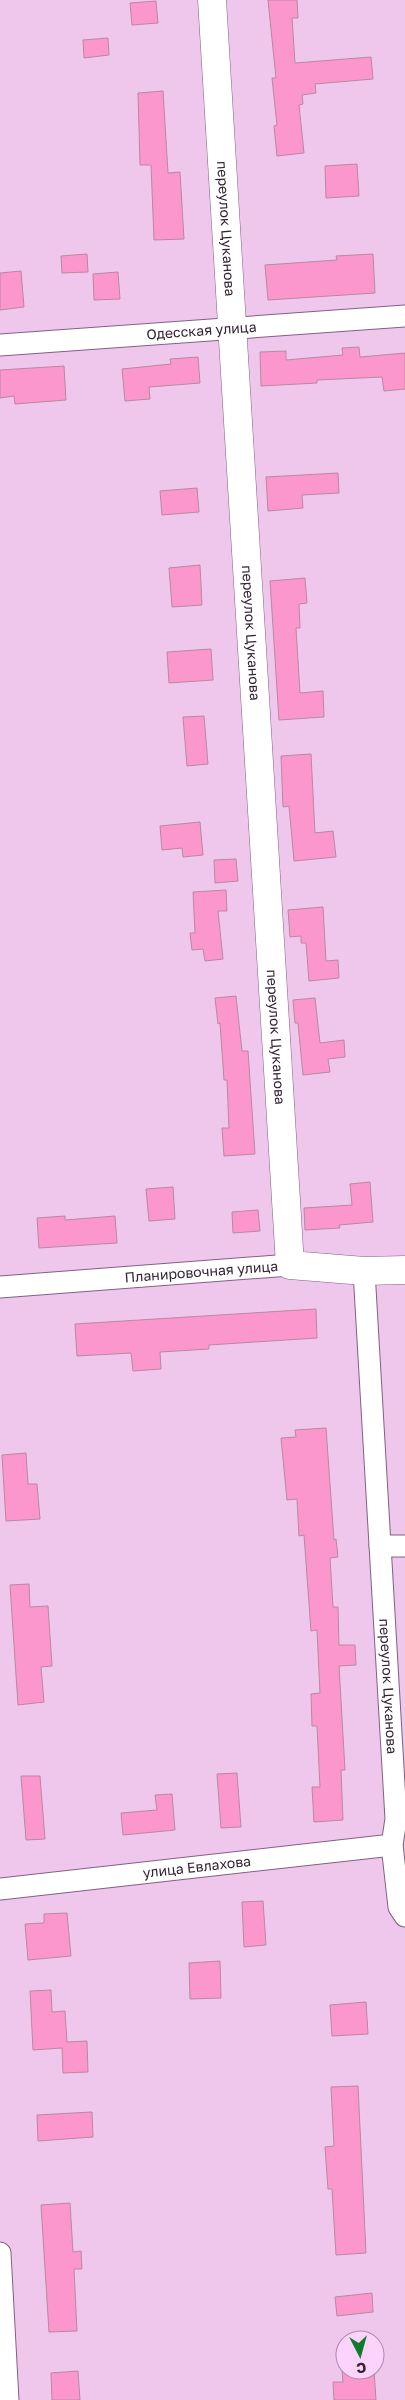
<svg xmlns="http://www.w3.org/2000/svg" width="405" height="2400" font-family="'Golos Text',sans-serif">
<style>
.building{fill:#fb97cd;stroke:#b988a1}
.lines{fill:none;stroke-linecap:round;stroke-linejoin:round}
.minor-casing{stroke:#836083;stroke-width:23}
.secondary-casing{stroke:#836083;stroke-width:29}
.minor{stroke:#fff;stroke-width:21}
.secondary{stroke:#fff;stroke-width:28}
.labels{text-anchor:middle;stroke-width:5;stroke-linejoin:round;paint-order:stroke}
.street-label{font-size:14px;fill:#332433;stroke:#fcd4fb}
</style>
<rect width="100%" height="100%" fill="#efc7ed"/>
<path class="building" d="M268,0H297L298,18H292L295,63L371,57L373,79L315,84L316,93L302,95L303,104L299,105L304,153L277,156L274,126L277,125L272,78H276Z
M156,1L158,23L132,25L130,3Z
M108,38L109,55L84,58L83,40Z
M163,91L168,173L180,172L184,239L154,240L151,165H140L138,93Z
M357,164L359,196L326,198L325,166Z
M87,254L88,272L62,273L61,256Z
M373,254L375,293L268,300L265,265L337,260L336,256Z
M21,271L24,307L0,310V273Z
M118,272L120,299L94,300L93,274Z
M359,347L360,357L405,353V389L384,391L382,377L317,380V383L261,386L260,352L286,351V360L343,355L342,348Z
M198,357L200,383L149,387L150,399L125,401L122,369L171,364L170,359Z
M64,366L66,400L15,404L14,396L0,398V370Z
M338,473L339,493L302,495L303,508L268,511L266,477Z
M197,488L199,512L162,515L160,491Z
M200,565L202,605L172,607L169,568Z
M305,578L307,603L299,604L300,628H296L300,693L323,691L324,717L279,720L270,581Z
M211,649L213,680L169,683L167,652Z
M204,716L208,764L187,766L183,717Z
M311,754L315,833L333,831L336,857L294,861L289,806L283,807L281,756Z
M200,822L203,855L183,857L182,848L162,850L160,826Z
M236,859L238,881L215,883L214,860Z
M226,890L227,911H218L223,959L205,961L203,949L192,950L190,933H195L193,892Z
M323,907L326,961L338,960L339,978L309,981L306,943H301V936L290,937L288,910Z
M236,996L242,1051H248L255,1154L224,1156L222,1128H229L227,1080H224L220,1023L218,1024L215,998Z
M315,998L320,1043L344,1040L345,1057L328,1059L330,1072L303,1075L298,1023H295L293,1000Z
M370,1182L373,1222L339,1225L340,1228L305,1230L304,1208L352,1205L350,1184Z
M173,1187L175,1219L149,1221L146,1189Z
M258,1210L260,1231L233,1233L232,1212Z
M65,1216V1220L115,1216L117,1243L39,1248L37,1218Z
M316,1309L317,1338L209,1345V1349L160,1352L161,1369L133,1371L131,1353L77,1356L75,1324Z
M326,1428L334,1540L336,1539L338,1557L330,1558L333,1607H338L339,1645H355L356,1665L339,1666L345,1770H341L343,1820L314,1822L312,1787H320L317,1726H312L311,1694L320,1693L317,1630L311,1631L304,1535L299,1536L297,1499L287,1500L281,1438L296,1437L295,1430Z
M26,1453L28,1484H37L40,1519L6,1521L2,1455Z
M29,1584L30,1607L48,1606L52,1666L41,1667L44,1702L18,1705L10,1585Z
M237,1773L241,1827L221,1828L217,1774Z
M21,1776H40L45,1839L26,1840Z
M172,1794L175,1830L123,1835L121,1813L157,1810L155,1795Z
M263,1901L266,1945L244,1947L242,1902Z
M67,1913L71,1956L28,1960L25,1924L44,1923V1914Z
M220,1961L221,1998L190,1999L189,1963Z
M51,1990L52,2012L65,2011L67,2042L87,2041L88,2072L63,2073L62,2048L33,2050L30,1991Z
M366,2002L368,2034L332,2036L330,2005Z
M358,2086L366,2253L336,2255L332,2189H328L325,2147L334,2146L331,2087Z
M92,2112L93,2137L38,2141L37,2115Z
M70,2203L73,2252L81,2251L82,2269H74L77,2331L49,2332L41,2205Z
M372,2293L373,2312L337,2316L335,2297Z
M342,2370H374L376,2400H334L333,2382H343Z
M78,2371L80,2400H52L51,2373Z"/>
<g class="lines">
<defs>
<g id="minor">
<path id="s1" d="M0,345L405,316"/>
<path id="s2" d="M364,1271L396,1819L392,1845L399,1907L405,1916"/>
<path id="s3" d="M0,1287L290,1265"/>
<path d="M380,1546H405"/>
<path id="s4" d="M0,1889L392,1845"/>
<path d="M0,2253L8,2400"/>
</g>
<g id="secondary">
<path id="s5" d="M212,0L290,1265L364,1271L405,1270"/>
</g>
</defs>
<use href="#minor" class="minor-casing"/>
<use href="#secondary" class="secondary-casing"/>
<use href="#minor" class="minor"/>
<use href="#secondary" class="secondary"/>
</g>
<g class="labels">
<g class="street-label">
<text dy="5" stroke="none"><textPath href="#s5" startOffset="229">переулок Цуканова</textPath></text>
<text dy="5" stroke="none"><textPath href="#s1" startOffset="202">Одесская улица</textPath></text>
<text dy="5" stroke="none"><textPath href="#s5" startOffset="634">переулок Цуканова</textPath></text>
<text dy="5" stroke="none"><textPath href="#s5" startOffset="1039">переулок Цуканова</textPath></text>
<text dy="5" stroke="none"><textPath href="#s3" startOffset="202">Планировочная улица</textPath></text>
<text dy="5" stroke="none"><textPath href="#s2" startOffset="416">переулок Цуканова</textPath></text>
<text dy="5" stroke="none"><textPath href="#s4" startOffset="198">улица Евлахова</textPath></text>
</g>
</g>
<g transform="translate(360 2355) rotate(174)"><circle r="24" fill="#fcd4fb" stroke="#ac8eab"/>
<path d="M0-4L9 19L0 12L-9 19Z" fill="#107a2e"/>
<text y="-8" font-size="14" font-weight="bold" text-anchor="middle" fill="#332433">С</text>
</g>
</svg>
